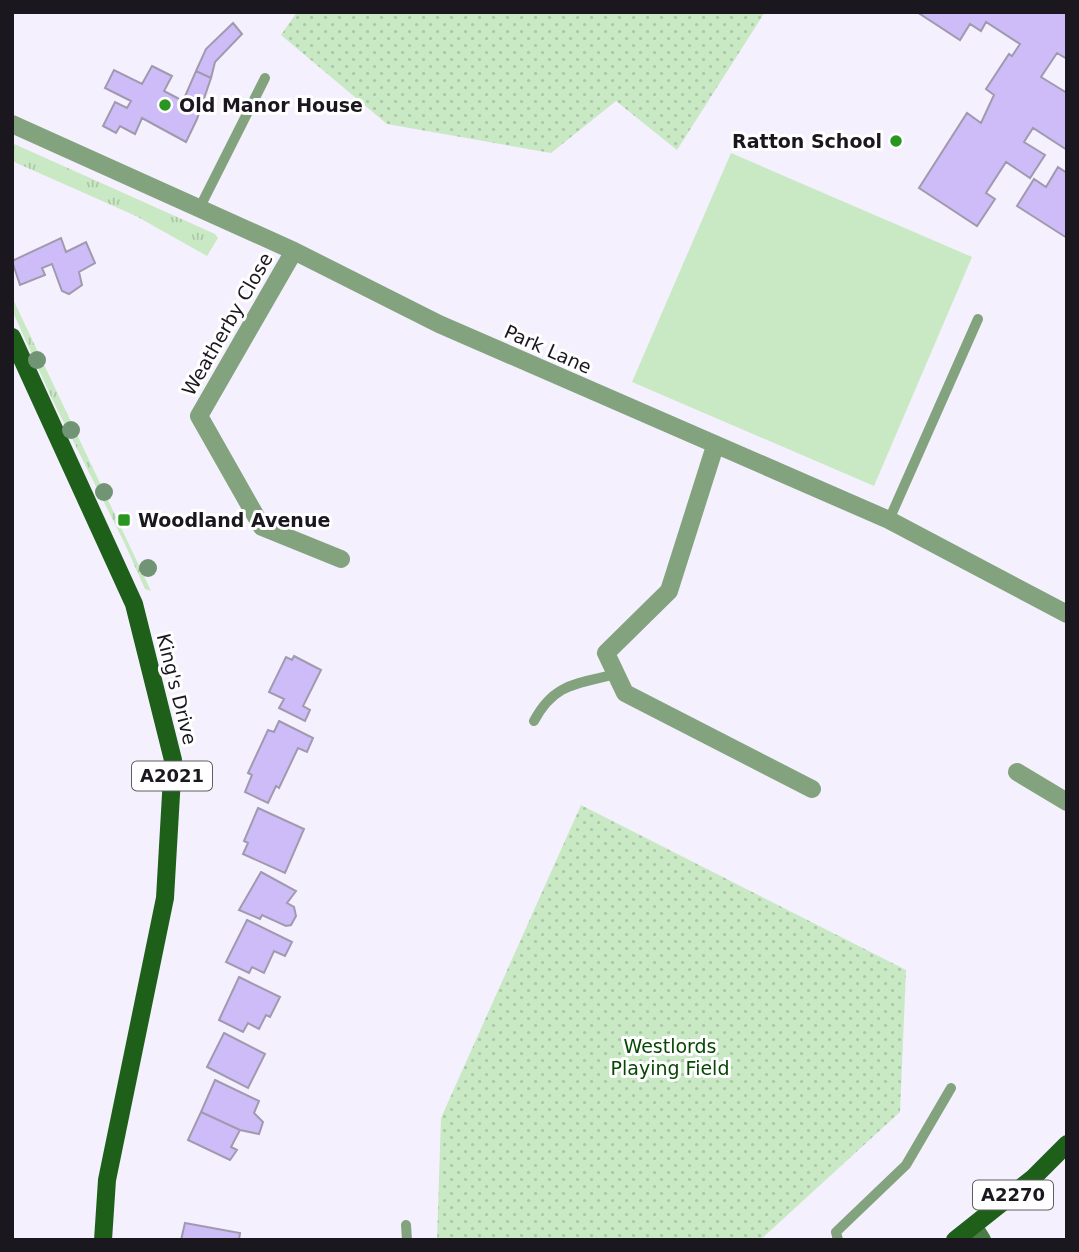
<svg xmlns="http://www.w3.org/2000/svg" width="1079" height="1252" font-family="'DejaVu Sans',sans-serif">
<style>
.grass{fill:url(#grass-tufts)}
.park{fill:url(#park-dots)}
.pitch{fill:#c8e9c4}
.building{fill:#cebcf8;stroke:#a09aaf;stroke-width:2}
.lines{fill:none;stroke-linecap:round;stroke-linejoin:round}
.lane{stroke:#82a37e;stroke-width:10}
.street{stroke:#82a37e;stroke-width:18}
.secondary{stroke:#4b7c46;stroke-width:18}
.primary{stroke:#1e6019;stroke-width:18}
.tree{fill:#719474}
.poi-dot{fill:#299622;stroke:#fff;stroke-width:2.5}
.labels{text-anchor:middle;stroke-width:6;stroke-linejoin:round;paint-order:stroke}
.shield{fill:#fff;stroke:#5f5d62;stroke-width:2}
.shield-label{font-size:18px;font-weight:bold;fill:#1a171f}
.poi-label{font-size:19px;font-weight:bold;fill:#1a171f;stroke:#fff;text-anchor:start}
.street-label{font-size:19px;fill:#1a171f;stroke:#fff}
.park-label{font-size:19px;fill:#064803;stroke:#fff}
</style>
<defs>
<pattern id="grass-tufts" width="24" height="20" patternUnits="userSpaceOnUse" patternTransform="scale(1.75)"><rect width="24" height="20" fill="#c8e9c4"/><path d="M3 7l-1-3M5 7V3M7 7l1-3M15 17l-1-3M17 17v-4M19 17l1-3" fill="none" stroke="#abc7a8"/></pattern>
<pattern id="park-dots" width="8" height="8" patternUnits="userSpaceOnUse" patternTransform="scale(1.75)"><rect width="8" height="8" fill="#c8e9c4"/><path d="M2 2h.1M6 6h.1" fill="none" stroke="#abc7a8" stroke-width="1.8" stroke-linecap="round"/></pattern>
</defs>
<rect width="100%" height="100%" fill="#f4f0fd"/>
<path class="grass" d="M12,143L215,234L218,238L207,256L136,216L12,161Z
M12,297L151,591L145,589L124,542L53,401L12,310Z"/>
<path class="park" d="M297,12H765L677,150L616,101L551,153L387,124L281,35Z
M581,805L906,970L900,1112L760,1240H437L441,1118Z"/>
<path class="pitch" d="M731,153L972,257L874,486L632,382Z"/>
<path class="building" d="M917,12H1067V59L1057,53L1041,77L1067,93V150L1033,128L1024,142L1045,155L1030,178L1006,162L986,193L995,199L977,226L919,188L967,113L981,123L994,95L986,89L1009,54L1012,56L1020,44L986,22L981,31L970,24L960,40Z
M233,23L242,34L215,62L211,78L196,71L206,49Z
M152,66L172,76L164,91L183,101L196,71L211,78L197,119L186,142L142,118L135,134L120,126L116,133L103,126L115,102L127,108L131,101L105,88L114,70L142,84Z
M1058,167L1067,173V238L1017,206L1034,179L1046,187Z
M61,238L66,252L86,242L95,263L79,272L82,285L69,294L62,291L52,264L42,268L45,275L20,285L12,261Z
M294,656L321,670L303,706L310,710L305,721L279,708L284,699L269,692L286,657L292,660Z
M279,721L313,738L307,752L298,748L279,788L276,786L268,803L245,792L252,775L248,773L268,730L274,732Z
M258,808L304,829L285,873L243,854L248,843L244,841Z
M261,872L296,891L287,903L294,907L296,916L291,925L286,926L262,915L260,919L239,910Z
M247,920L292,942L285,956L274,951L264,973L252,967L249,973L226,962Z
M239,977L280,997L270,1017L266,1015L259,1029L248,1023L243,1032L219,1020Z
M224,1033L265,1054L248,1088L207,1067Z
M215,1080L259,1101L254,1113L263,1122L259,1134L240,1130L201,1112Z
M201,1112L240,1130L231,1147L237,1150L230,1160L188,1140Z
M185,1223L240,1233L239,1240H181Z"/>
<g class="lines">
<path class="lane" d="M200,207L265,78
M889,520L978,319
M534,721C554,683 577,684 616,674
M406,1225L407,1240
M838,1240L836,1232L906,1165L951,1088"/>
<path class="street" d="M12,124L294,251L439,324L889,520L1067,614
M294,251L199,416L262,527L341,559
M715,446L669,591L606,653L625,693L812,789
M1017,772L1067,802"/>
<path class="secondary" d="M974,1227L982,1240"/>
<path class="primary" d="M12,337L134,604L173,760L165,898L107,1180L103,1240
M955,1240L1033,1178L1067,1144"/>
</g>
<g class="tree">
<circle cx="37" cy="360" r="9"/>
<circle cx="71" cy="430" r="9"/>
<circle cx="104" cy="492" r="9"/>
<circle cx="148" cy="568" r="9"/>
</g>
<g class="poi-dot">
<circle cx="165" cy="105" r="7"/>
<circle cx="896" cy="141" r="7"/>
<rect x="117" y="513" width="14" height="14" rx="3.5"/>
</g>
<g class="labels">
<g class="shield">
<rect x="132" y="761.5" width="80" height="29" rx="5"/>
<rect x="973" y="1180.5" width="80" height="29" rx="5"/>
</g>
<g class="shield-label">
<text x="172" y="782">A2021</text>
<text x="1013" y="1201">A2270</text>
</g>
<g class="poi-label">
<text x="179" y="112">Old Manor House</text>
<text x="882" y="148" text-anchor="end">Ratton School</text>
<text x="138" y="527">Woodland Avenue</text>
</g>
<g class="street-label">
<text transform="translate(227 324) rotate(-60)" y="7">Weatherby Close</text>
<text transform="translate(548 349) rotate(24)" y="7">Park Lane</text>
<text transform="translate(177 689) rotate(76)" y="7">King's Drive</text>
</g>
<g class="park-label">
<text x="670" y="1053">Westlords<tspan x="670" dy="22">Playing Field</tspan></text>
</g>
</g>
<rect width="1079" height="1252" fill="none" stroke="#1a171f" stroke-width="28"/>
</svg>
